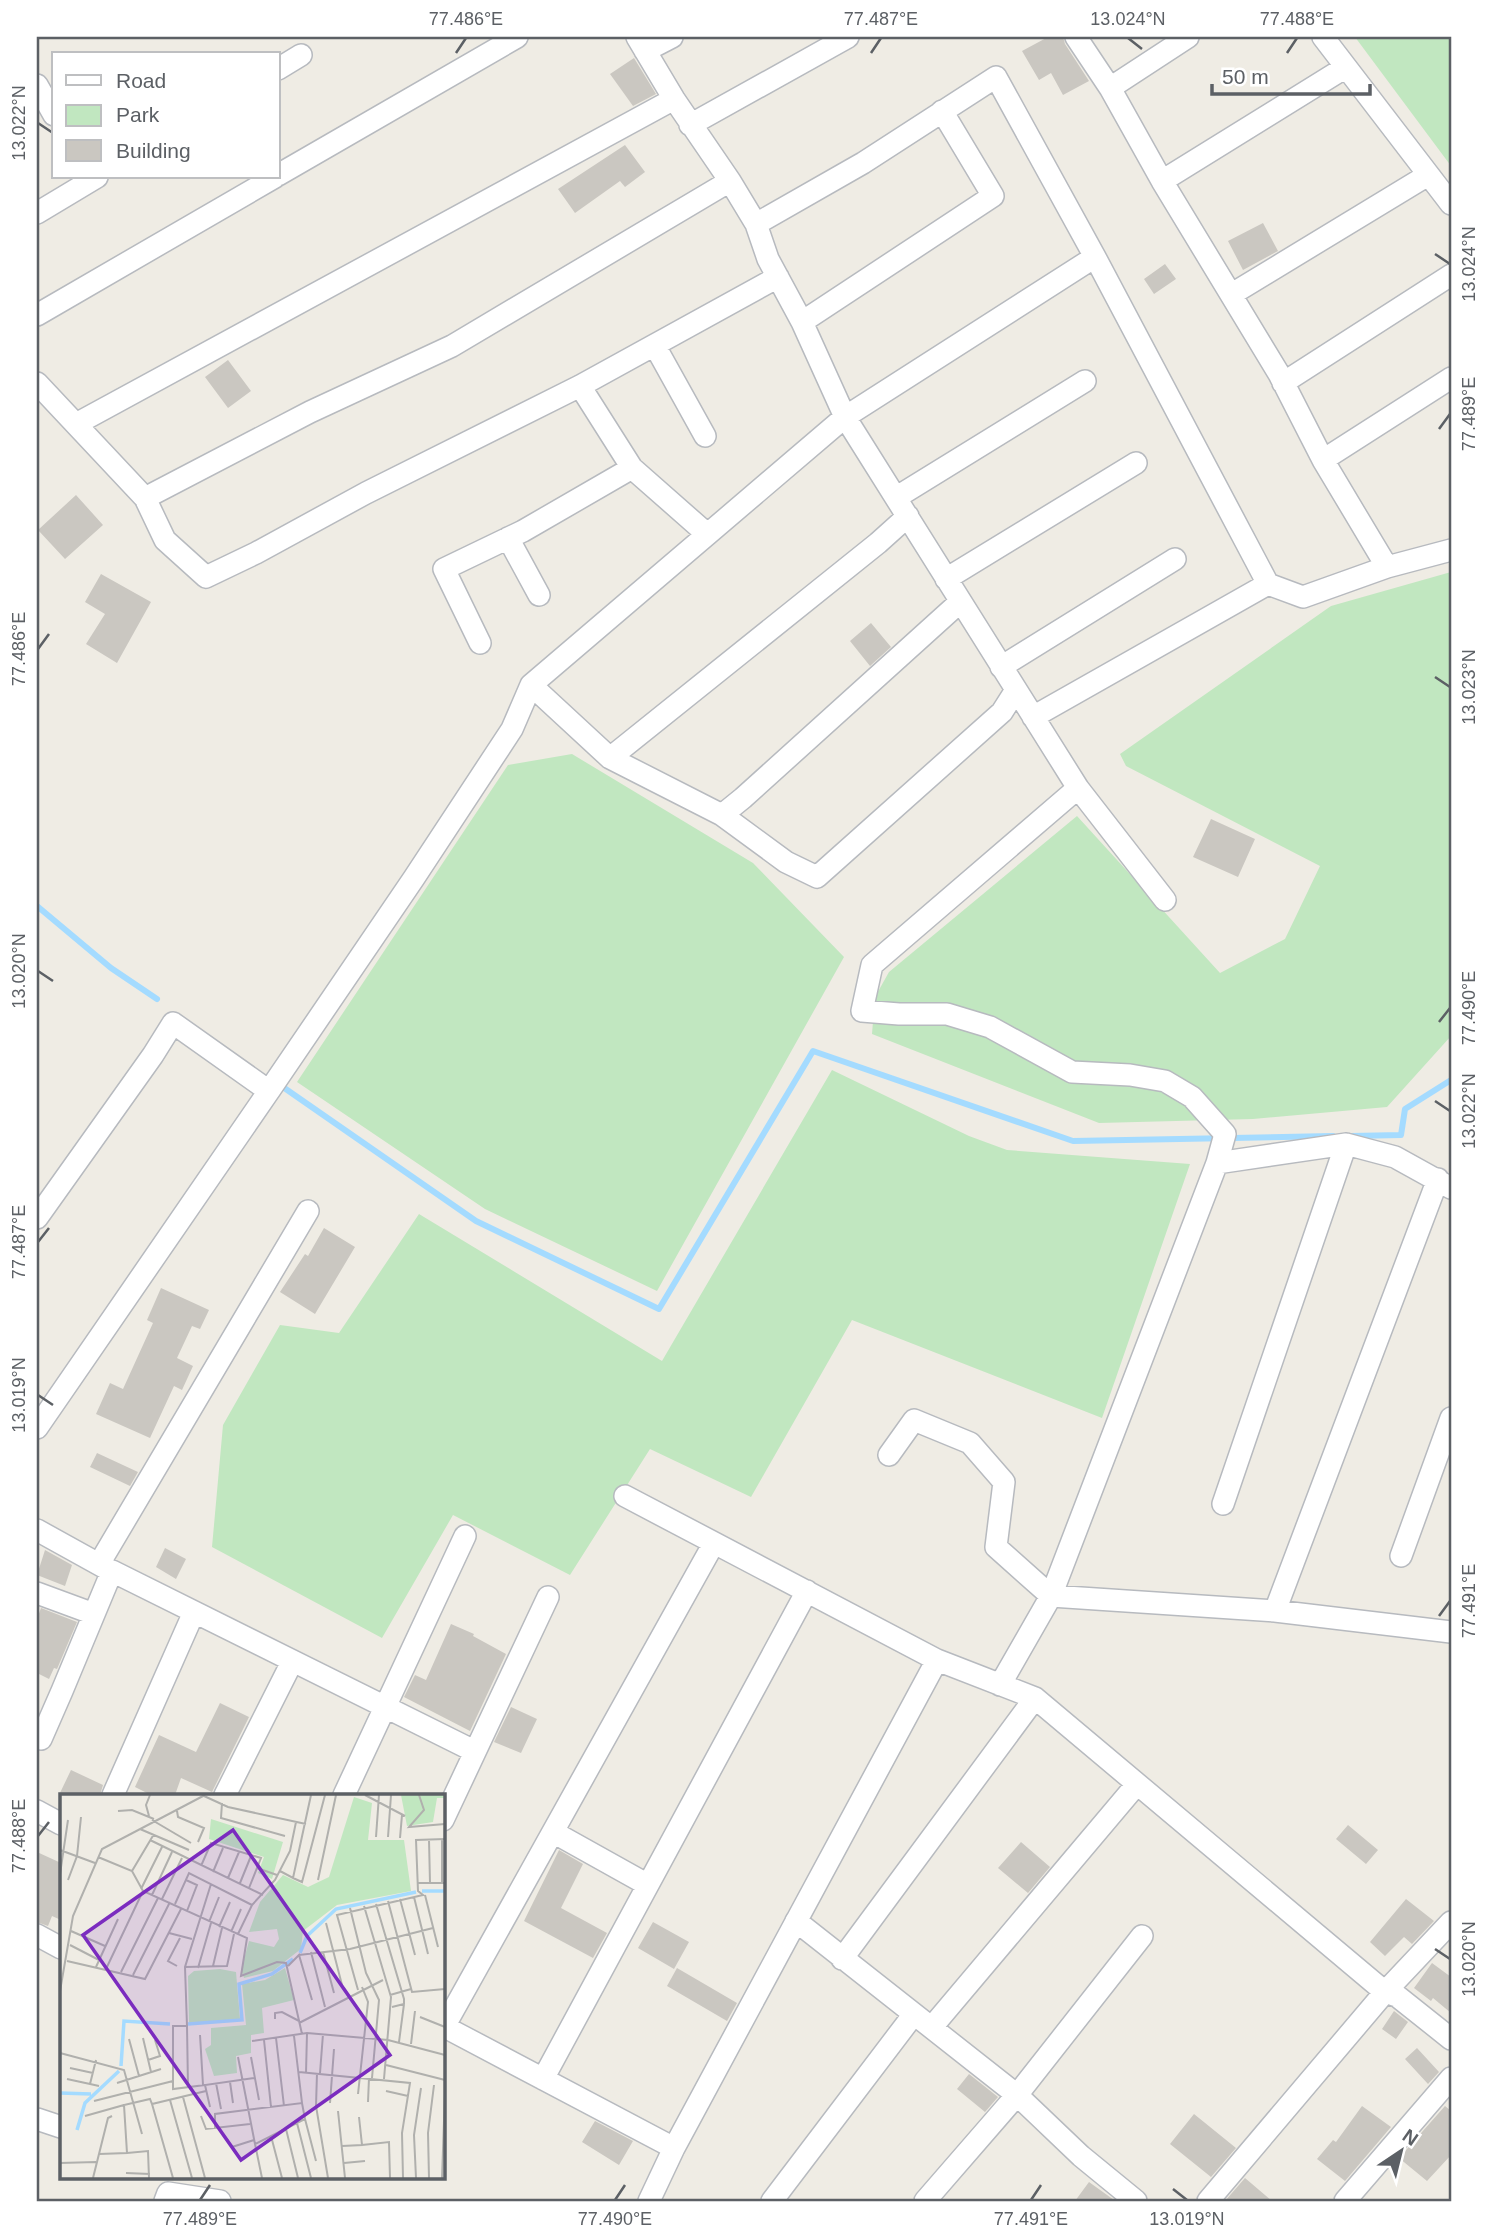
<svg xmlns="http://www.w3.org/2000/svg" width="1488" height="2238" font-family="Arial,sans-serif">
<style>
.green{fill:#c1e7c0}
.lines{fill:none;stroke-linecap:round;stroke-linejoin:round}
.stream{stroke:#a4dbff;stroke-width:6}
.building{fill:#cac7c1}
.minor-casing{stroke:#b7babf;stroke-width:24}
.minor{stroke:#fff;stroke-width:21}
.ticks{fill:none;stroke:#5c6065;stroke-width:2.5}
.inset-river{fill:none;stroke:#a4dbff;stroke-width:3.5}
.inset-road{fill:none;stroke:#b0b0ad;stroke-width:2}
.view{fill:#7b2cbf;fill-opacity:0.15;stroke:#7b2cbf;stroke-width:3.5}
.inset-edge{fill:none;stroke:#5c6065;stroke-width:3.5}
.neatline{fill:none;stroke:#5c6065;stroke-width:2.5}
.ticks-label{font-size:18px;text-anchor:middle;fill:#5c6065}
</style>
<rect width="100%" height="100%" fill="#efece4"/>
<path class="green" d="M1355,37H1451V166Z
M1451,572V1036L1387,1107L1253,1119L1099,1123L872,1034L875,997L889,972L1077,816L1220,973L1285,939L1320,866L1126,766L1120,754L1331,606Z
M572,754L753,863L844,957L657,1291L485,1209L297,1082L508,765Z
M832,1070L969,1136L1007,1150L1190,1164L1102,1418L852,1320L751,1497L650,1449L570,1575L453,1515L382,1638L212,1547L223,1425L280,1325L339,1333L419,1214L662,1361Z"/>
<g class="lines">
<path class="stream" d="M37,906L111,968L157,999
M280,1085L476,1221L659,1309L813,1051L1073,1141L1333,1136
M1351,1136L1401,1135L1405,1109L1451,1080"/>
</g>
<path class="building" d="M1048,37H1063L1065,44L1089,81L1063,95L1051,73L1039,80L1022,51Z
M634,58L656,94L633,106L610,74Z
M625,145L645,172L625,187L620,181L575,213L558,189Z
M1263,223L1278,251L1243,270L1228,241Z
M1165,264L1176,279L1154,294L1144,279Z
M228,360L251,391L228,408L205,377Z
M76,495L103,525L65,559L38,530Z
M101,574L151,602L117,663L86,644L105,614L85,602Z
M871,623L891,647L870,666L850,641Z
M1211,819L1255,839L1238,877L1193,857Z
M324,1228L355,1247L315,1314L280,1292L305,1254L308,1256Z
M161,1288L209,1310L200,1329L192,1326L177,1358L193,1366L182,1390L174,1386L150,1438L96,1414L110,1383L123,1389L153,1323L147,1320Z
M97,1453L138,1472L130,1486L90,1467Z
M165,1548L186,1559L176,1579L156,1567Z
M45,1550L72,1565L65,1586L37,1575Z
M41,1608L77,1622L57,1669L54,1668L49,1679L37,1673V1619Z
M451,1624L474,1634L473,1636L506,1654L470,1731L404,1697L415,1675L426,1680Z
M220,1703L249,1717L212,1792L181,1778L175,1795H151L135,1787L159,1735L196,1752Z
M511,1707L537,1719L521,1753L494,1742Z
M71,1770L103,1785L100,1795H59Z
M1348,1825L1378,1850L1366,1864L1336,1839Z
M1021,1842L1050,1867L1028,1893L998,1868Z
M559,1850L583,1864L561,1908L607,1933L593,1958L524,1921Z
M37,1852L61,1863V1920L52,1916L48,1926L37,1922Z
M1406,1899L1434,1921L1412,1944L1404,1937L1385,1956L1370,1942Z
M653,1922L689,1942L674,1969L638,1948Z
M1432,1963L1451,1977V2013L1433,1998L1431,2001L1414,1988Z
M677,1968L737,2003L727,2021L667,1986Z
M1394,2011L1408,2022L1396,2039L1382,2029Z
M1417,2048L1439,2072L1428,2084L1405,2059Z
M969,2074L998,2097L985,2112L957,2089Z
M1362,2106L1391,2127L1345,2181L1317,2159L1333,2140L1336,2142Z
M1445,2106L1451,2111V2155L1427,2181L1399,2158Z
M1194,2114L1236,2148L1211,2177L1170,2144Z
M595,2121L633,2141L619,2165L582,2142Z
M1245,2178L1272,2201H1225Z
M1089,2182L1114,2200L1116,2201H1075Z"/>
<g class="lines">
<defs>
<path id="minor" d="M637,37L674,99L730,181L756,224L768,259L802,322L845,417L1078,788L872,965L862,1011L899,1014H947L990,1027L1072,1072L1130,1075L1165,1081L1192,1097L1225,1134L1217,1163L1051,1596L1000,1685
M1076,37L1110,88L1162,181L1279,374L1323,460L1387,567
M1323,37L1451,204
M645,51L672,37
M278,69L301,55
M37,85L54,115
M1110,88L1188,37
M690,125L848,37
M278,175L517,37
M1162,181L1346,67
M37,213L97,177
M756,224L863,163L996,77L1095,257L1268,584
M1232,294L1428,175
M37,315L275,177
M802,322L993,196L942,111
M655,346L705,436
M37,383L145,498L165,540L206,577L256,553L366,493L580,386L778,277
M1283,383L1451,275
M580,386L632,468L707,534
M76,424L674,99
M1323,460L1451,378
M897,497L1085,381
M145,498L310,412L452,346L730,181
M508,538L539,595
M946,579L1136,463
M480,643L444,569L523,531L632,468
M1001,667L1175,559
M531,685L610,758L722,815L786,862L817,877L1002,712L1016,690
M1033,717L1268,584L1303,597L1387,567L1451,550
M610,758L878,543L908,516
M1078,788L1165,900
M722,815L743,798L960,602
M269,1091L414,878L512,729L531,685L845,417L1095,257
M1346,1144L1395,1157L1451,1188
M1217,1163L1346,1144L1223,1504
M37,1218L153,1055L173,1023L269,1091L37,1428
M889,1455L914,1420L970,1443L1004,1482L996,1547L1051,1596L1275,1611L1451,1632
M625,1496L937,1660L1035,1698L1385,1992L1397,1996L1451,2039
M37,1530L111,1571
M1401,1556L1451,1418
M99,1564L308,1211
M37,1593L94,1614
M1275,1611L1438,1179
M41,1739L62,1691L112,1571L474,1751
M113,1795L194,1612
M225,1795L292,1662
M344,1795L465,1536
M37,1811L61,1824
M443,1820L548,1597
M553,1832L648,1885
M796,1921L1017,2095L1081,2156L1136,2201
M37,1935L61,1948
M842,1959L1035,1698
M443,2026L674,2148L649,2201
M444,2027L714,1543
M932,2027L1137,1784
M543,2079L807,1591
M37,2119L61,2127
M674,2148L937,1660
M165,2201L168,2193L220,2201
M772,2201L914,2014
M925,2201L1017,2095L1142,1936
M1208,2201L1385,1992L1451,1922
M1345,2201L1451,2078"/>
</defs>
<use href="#minor" class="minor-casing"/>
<use href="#minor" class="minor"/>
</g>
<path class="ticks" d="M1128,38L1142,49M456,53L466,38M871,53L881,38M1287,53L1297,38M38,123L53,133M1435,254L1450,264M1439,429L1450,414M38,649L49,634M1435,677L1450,687M38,971L53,981M1439,1022L1450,1008M1435,1101L1450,1111M38,1242L49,1228M38,1395L53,1405M1439,1616L1450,1601M38,1836L49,1822M1435,1949L1450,1959M1173,2189L1187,2200M200,2200L210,2185M615,2200L625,2185M1031,2200L1041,2185"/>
<g transform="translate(60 1794)">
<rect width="385" height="385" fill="#efece4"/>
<path d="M341,1H385V4H377L373,28L347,32ZM294,3L312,9L308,46H344L351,97L277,111L243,137L241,155L228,165L213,177L184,184L181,176L189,147L214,153L219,145L217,135L189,138L200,108L223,81L248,93L269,83ZM151,25L223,48L212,85L198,79L204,63L149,45ZM225,174L234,206L202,214L204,239L191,241V259L176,262L177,279L154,282L145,255L151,251V234L186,231L182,190L205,186ZM160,175L176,178L180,225L129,229L128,182L134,177Z" fill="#c1e7c0"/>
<path class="inset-river" d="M362,97H385M240,159L247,142L276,115L356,98M128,230L182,226L179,190L212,180L233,165M61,272L64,227L110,230M0,299L31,300M17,336L25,309L59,277"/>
<path class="inset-road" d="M305,1L345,22M359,1L364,16L349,33L385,30M144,2L168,13L246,30M162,9L161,24L225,42M58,17L72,16L94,25M117,17L118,23L144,34L138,48M89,22L86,11L90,1M92,26L131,49M80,35L129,56M316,43L319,1M328,43L331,1M340,44L342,21M382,45V89M90,46L203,101M369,46L370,89M0,56L35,69M38,63L72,77L83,97L187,144L181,182L217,168L226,169L242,240M141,72L151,49L201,64L189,94M197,74L217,81M72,77L94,40M220,77L233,84L251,1M153,78L163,54M0,80L8,26M168,84L179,58M233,84L242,88L265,1M8,86L17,62L21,23M126,86L137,91L127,117M258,86L276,1M180,89L191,62M358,89H385M81,95L102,53M92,101L112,58M365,101L378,153M354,103L368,160M102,105L122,64M340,105L355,161M328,107L352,198L385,195M115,110L129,79L192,111M316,110L344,205V210L332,213M304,112L331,203L324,285M290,114L306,179L319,206L312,284M149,128L159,103M266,129L282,191M159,133L170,108M11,137L45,152M171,138L181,115M109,139L132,145M178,140L192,111L215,86L230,57L236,28M10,151L39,166M251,158L265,213M263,158L274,199M239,161L290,155L373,134M7,167L85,185L121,115M117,172L108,167L120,144M153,172L162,134M228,172L239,161L252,206M36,173L58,125M125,173L167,172L174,140M138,174L151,129M46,175L83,97M61,178L98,104M73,181L110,108M298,196L277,121L363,101L358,97L356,46L385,45M0,197L13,122L42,55L145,1M330,201L351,195M360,223L385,233M215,225V219L222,218L241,228L323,186M127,232L125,173L151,90M140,241L143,291M234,242L242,309M83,244L91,278M216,244L224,312M69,245L79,282M204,246L211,313M192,247L247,239L328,246L385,261M339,248L344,210M351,250L355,217M0,259L64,276L82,340M178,263L195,350M191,263L199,306M36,266L30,290L39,292M88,266L100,262L95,246M326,271L385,286M10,274L33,279M239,278L350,289L342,339L343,384M246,279L247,239M257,279L256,312L268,384M260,279L263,240M7,285L30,290M170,288L173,309M57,289L101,275M156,289L161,315M128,293L127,232H113V295L145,291M326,297L348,302M298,300L308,208L302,193M123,303L145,384M110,306L132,384M34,307L113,287M308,308L309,284M270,309L274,255M92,310L113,384M150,313L145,291L194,284M278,317L285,384M25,322L64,311M141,322L146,335L190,330M245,325L256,367M155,334V320L242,309L245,325L237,329M226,335L238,384M211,342L222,384M302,351L329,348L330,384M282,352L302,351L299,323M172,353L194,346M67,359L88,357L89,384M39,360L67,359L64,311L90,305L92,310L146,297M0,369L36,368M284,369L305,367M66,379L90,380M33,384L48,324L52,322M202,384L195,350L237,329L251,384M356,384L354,341L361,294M369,384L368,339L374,291M382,384L385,299"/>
<path class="view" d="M173,36L330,261L181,366L23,141Z"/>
<rect width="385" height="385" class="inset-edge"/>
</g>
<rect width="1488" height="2238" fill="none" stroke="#ffffff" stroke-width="77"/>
<rect x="52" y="52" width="228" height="126" fill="#ffffff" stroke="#bebfc1" stroke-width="2"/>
<rect x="66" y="75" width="35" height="10" fill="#ffffff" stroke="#bebfc1" stroke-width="2"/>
<text x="116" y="88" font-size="21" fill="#5c6065">Road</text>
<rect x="66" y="105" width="35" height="21" fill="#c1e7c0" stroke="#bebfc1" stroke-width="2"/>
<text x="116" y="122" font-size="21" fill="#5c6065">Park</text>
<rect x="66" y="140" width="35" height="21" fill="#cac7c1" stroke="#bebfc1" stroke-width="2"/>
<text x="116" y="158" font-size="21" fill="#5c6065">Building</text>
<g transform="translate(1401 2151) rotate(35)" stroke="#ffffff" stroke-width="5" paint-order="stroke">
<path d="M0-5L12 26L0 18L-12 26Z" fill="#5c6065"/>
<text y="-10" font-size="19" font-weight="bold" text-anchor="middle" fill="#5c6065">N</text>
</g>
<path d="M1212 84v10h158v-10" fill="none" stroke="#5c6065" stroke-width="3.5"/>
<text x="1222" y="84" font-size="21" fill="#5c6065" stroke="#ffffff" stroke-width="5" paint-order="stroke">50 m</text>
<rect x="38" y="38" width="1412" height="2162" class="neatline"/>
<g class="ticks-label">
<text x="466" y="25">77.486°E</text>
<text x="881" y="25">77.487°E</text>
<text x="1128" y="25">13.024°N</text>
<text x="1297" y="25">77.488°E</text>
<text transform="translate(19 123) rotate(-90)" y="6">13.022°N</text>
<text transform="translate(1469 264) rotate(-90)" y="6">13.024°N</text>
<text transform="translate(1469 414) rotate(-90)" y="6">77.489°E</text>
<text transform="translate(19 649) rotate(-90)" y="6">77.486°E</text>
<text transform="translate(1469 687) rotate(-90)" y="6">13.023°N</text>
<text transform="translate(19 971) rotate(-90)" y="6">13.020°N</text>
<text transform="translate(1469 1008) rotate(-90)" y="6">77.490°E</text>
<text transform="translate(1469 1111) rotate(-90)" y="6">13.022°N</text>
<text transform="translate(19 1242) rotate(-90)" y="6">77.487°E</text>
<text transform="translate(19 1395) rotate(-90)" y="6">13.019°N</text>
<text transform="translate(1469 1601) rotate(-90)" y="6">77.491°E</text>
<text transform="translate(19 1836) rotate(-90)" y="6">77.488°E</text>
<text transform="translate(1469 1959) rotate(-90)" y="6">13.020°N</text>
<text x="200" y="2225">77.489°E</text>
<text x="615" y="2225">77.490°E</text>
<text x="1031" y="2225">77.491°E</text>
<text x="1187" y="2225">13.019°N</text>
</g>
</svg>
